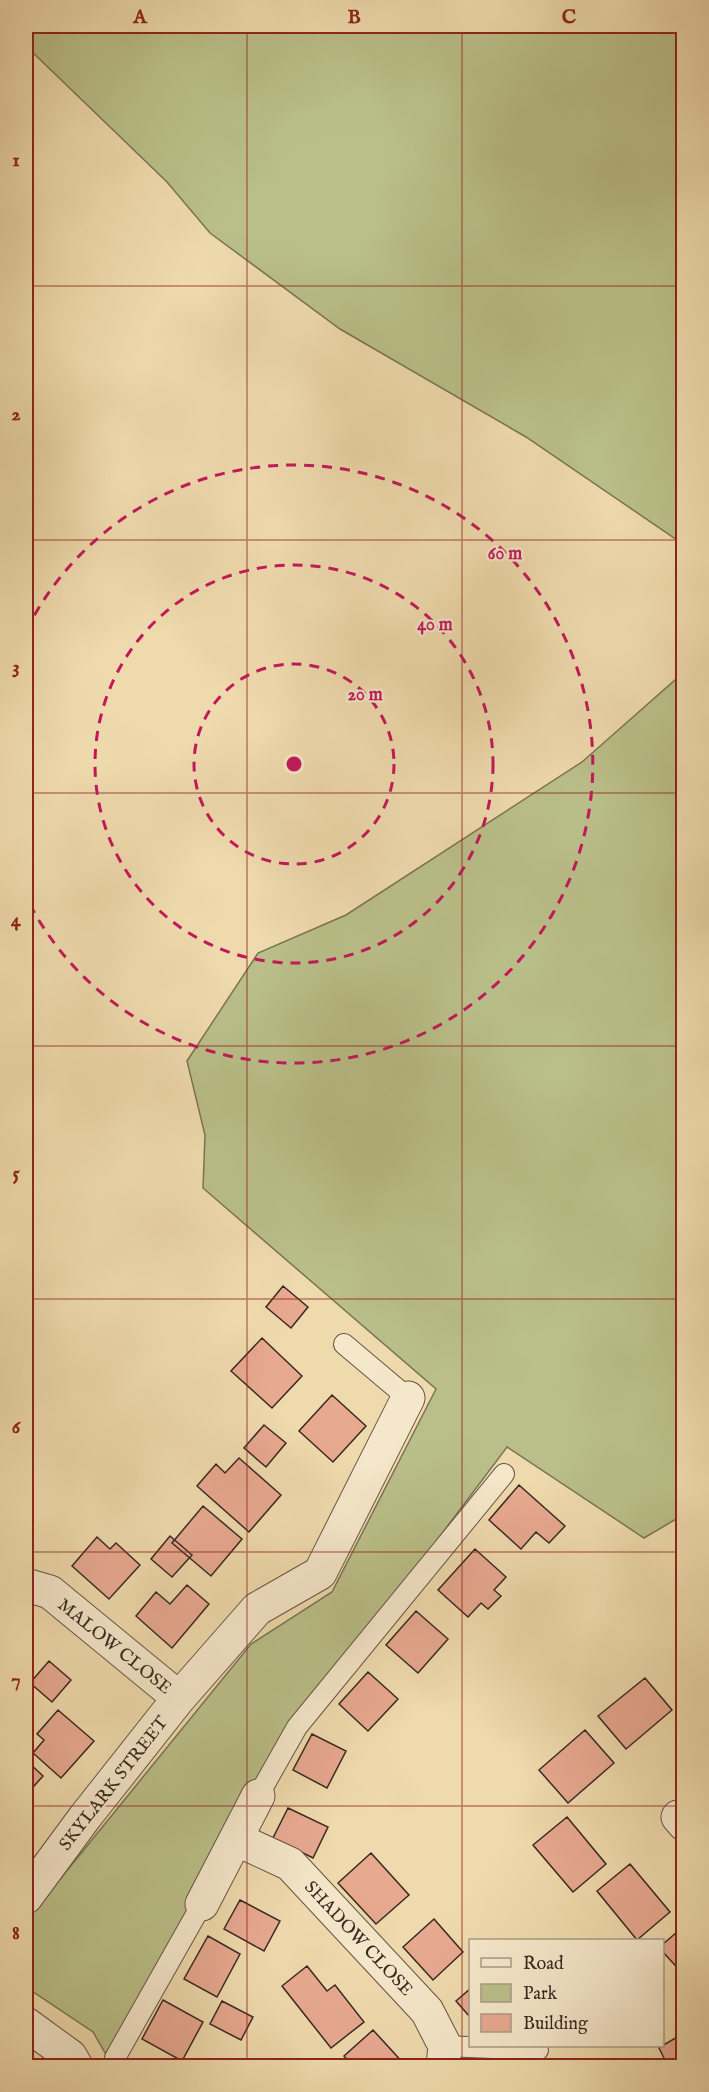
<svg xmlns="http://www.w3.org/2000/svg" width="709" height="2092" font-family="'IM FELL English',serif">
<style>
.green{fill:#babf89;stroke:#797455;stroke-width:1.5}
.building{fill:#e8a991;stroke:#382921;stroke-width:1.5}
.lines{fill:none;stroke-linecap:round;stroke-linejoin:round}
.service-casing{stroke:#654;stroke-width:22}
.minor-casing{stroke:#654;stroke-width:35}
.service{stroke:#f5e7ca;stroke-width:20}
.minor{stroke:#f5e7ca;stroke-width:33}
.grid{fill:none;stroke:#8f2418;stroke-width:1.5;stroke-opacity:0.55}
.ring{fill:none;stroke:#c2185b;stroke-width:3;stroke-dasharray:10 8}
.labels{text-anchor:middle;stroke-width:4.5;stroke-linejoin:round;paint-order:stroke}
.street-label{font-size:18px;fill:#382921;stroke:#f5e7ca}
.centre{fill:#c2185b;stroke:#f5e7ca;stroke-width:3}
.ring-label{font-size:18px;text-anchor:middle;font-weight:bold;fill:#c2185b;stroke:#f5e7ca;stroke-width:4.5;stroke-linejoin:round;paint-order:stroke}
.neatline{fill:none;stroke:#8f2418;stroke-width:2}
.grid-label{font-size:20px;text-anchor:middle;font-weight:bold;fill:#8f2418}
</style>
<rect width="100%" height="100%" fill="#efdaad"/>
<filter id="stains"><feTurbulence type="fractalNoise" baseFrequency=".00333" numOctaves="4"/><feColorMatrix values="0 0 0 0 .2 0 0 0 0 .09 0 0 0 0 .02 0 0 0 .5 -.17"/></filter>
<radialGradient id="worn" r=".72"><stop offset=".6" stop-color="#630" stop-opacity="0"/><stop offset="1" stop-color="#630" stop-opacity=".3"/></radialGradient>
<path class="green" d="M26,26H683V544L526,437L340,329L210,233L167,182L26,46Z
M683,673V1515L644,1538L507,1447L259,1777L108,2058L93,2032L26,1987V1921L251,1644L332,1592L436,1389L203,1188L205,1135L187,1061L258,953L346,915L582,762Z"/>
<path class="building" d="M283,1286L308,1307L291,1328L266,1307Z
M262,1338L302,1376L272,1408L231,1371Z
M332,1395L366,1426L333,1462L299,1431Z
M264,1425L286,1443L266,1467L244,1448Z
M239,1458L281,1495L249,1532L197,1486L216,1464L225,1473Z
M519,1485L565,1526L549,1543L536,1532L521,1549L489,1520Z
M203,1506L242,1539L211,1576L172,1543Z
M170,1536L192,1555L172,1577L151,1559Z
M97,1537L110,1549L116,1543L140,1565L109,1599L72,1566Z
M475,1549L506,1577L494,1590L501,1596L488,1609L481,1603L468,1617L438,1590Z
M187,1585L209,1604L172,1648L136,1616L156,1592L170,1604Z
M416,1611L448,1639L418,1673L386,1645Z
M49,1661L71,1680L52,1702L30,1683Z
M368,1672L398,1699L368,1731L339,1704Z
M645,1678L672,1710L626,1749L598,1716Z
M58,1710L94,1741L61,1778L33,1753L44,1740L37,1734Z
M585,1730L614,1763L568,1803L539,1770Z
M312,1734L346,1751L327,1788L293,1770Z
M26,1760L43,1776L26,1795Z
M288,1808L328,1827L313,1858L273,1838Z
M567,1817L606,1864L573,1892L533,1845Z
M371,1853L409,1895L376,1924L338,1883Z
M630,1864L670,1912L637,1940L597,1891Z
M240,1900L280,1921L264,1951L224,1929Z
M434,1919L463,1952L433,1980L403,1947Z
M684,1926V1975L662,1951V1945Z
M208,1936L240,1954L217,1997L184,1979Z
M307,1966L327,1991L335,1985L364,2022L331,2048L282,1986Z
M470,1989V2017L456,2001Z
M163,2000L203,2022L182,2061L142,2039Z
M222,2001L253,2017L241,2040L210,2024Z
M373,2030L406,2066H353L344,2056Z
M684,2033V2066H668L658,2046H662Z"/>
<g class="lines">
<defs>
<path id="service" d="M344,1344L408,1398
M258,1796L297,1727L504,1474
M445,2046L538,2050
M115,2058L202,1904"/>
<path id="minor" d="M26,1585L50,1592L179,1698L257,1609L320,1573L408,1398
M678,1817L684,1824
M236,1839L290,1864L427,2011L445,2046L443,2066
M26,1897L85,1817L179,1698
M202,1904L258,1796
M26,2024L70,2056L76,2066"/>
</defs>
<use href="#service" class="service-casing"/>
<use href="#minor" class="minor-casing"/>
<use href="#service" class="service"/>
<use href="#minor" class="minor"/>
</g>
<path class="grid" d="M247,26V2066M462,26V2066M26,286H684M26,540H684M26,793H684M26,1046H684M26,1299H684M26,1552H684M26,1806H684"/>
<g class="ring">
<circle cx="294" cy="764" r="100"/>
<circle cx="294" cy="764" r="199"/>
<path d="M26 631A299 299 0 1 1 26 897"/>
</g>
<g class="labels">
<g class="street-label">
<text transform="translate(115 1646) rotate(39)" y="6">MALOW CLOSE</text>
<text transform="translate(113 1783) rotate(-52)" y="6">SKYLARK STREET</text>
<text transform="translate(359 1938) rotate(47)" y="6">SHADOW CLOSE</text>
</g>
</g>
<circle cx="294" cy="764" r="9" class="centre"/>
<g class="ring-label">
<text x="505" y="559">60 m</text>
<text x="435" y="630">40 m</text>
<text x="365" y="700">20 m</text>
</g>
<rect width="709" height="2092" fill="none" stroke="#efdaad" stroke-width="66"/>
<rect x="469" y="1939" width="195" height="108" fill="#f5e7ca" stroke="#a99b86" stroke-width="1.5"/>
<rect x="481" y="1958" width="30" height="9" fill="#f5e7ca" stroke="#a99b86" stroke-width="1.5"/>
<text x="523" y="1969" font-size="18" fill="#382921">Road</text>
<rect x="481" y="1984" width="30" height="18" fill="#babf89" stroke="#a99b86" stroke-width="1.5"/>
<text x="523" y="1999" font-size="18" fill="#382921">Park</text>
<rect x="481" y="2014" width="30" height="18" fill="#e8a991" stroke="#a99b86" stroke-width="1.5"/>
<text x="523" y="2029" font-size="18" fill="#382921">Building</text>
<rect x="33" y="33" width="643" height="2026" class="neatline"/>
<g class="grid-label">
<text x="140" y="23">A</text>
<text x="354" y="23">B</text>
<text x="569" y="23">C</text>
<text x="16" y="166">1</text>
<text x="16" y="420">2</text>
<text x="16" y="673">3</text>
<text x="16" y="926">4</text>
<text x="16" y="1179">5</text>
<text x="16" y="1433">6</text>
<text x="16" y="1686">7</text>
<text x="16" y="1939">8</text>
</g>
<rect width="100%" height="100%" filter="url(#stains)"/>
<rect width="100%" height="100%" fill="url(#worn)"/>
</svg>
